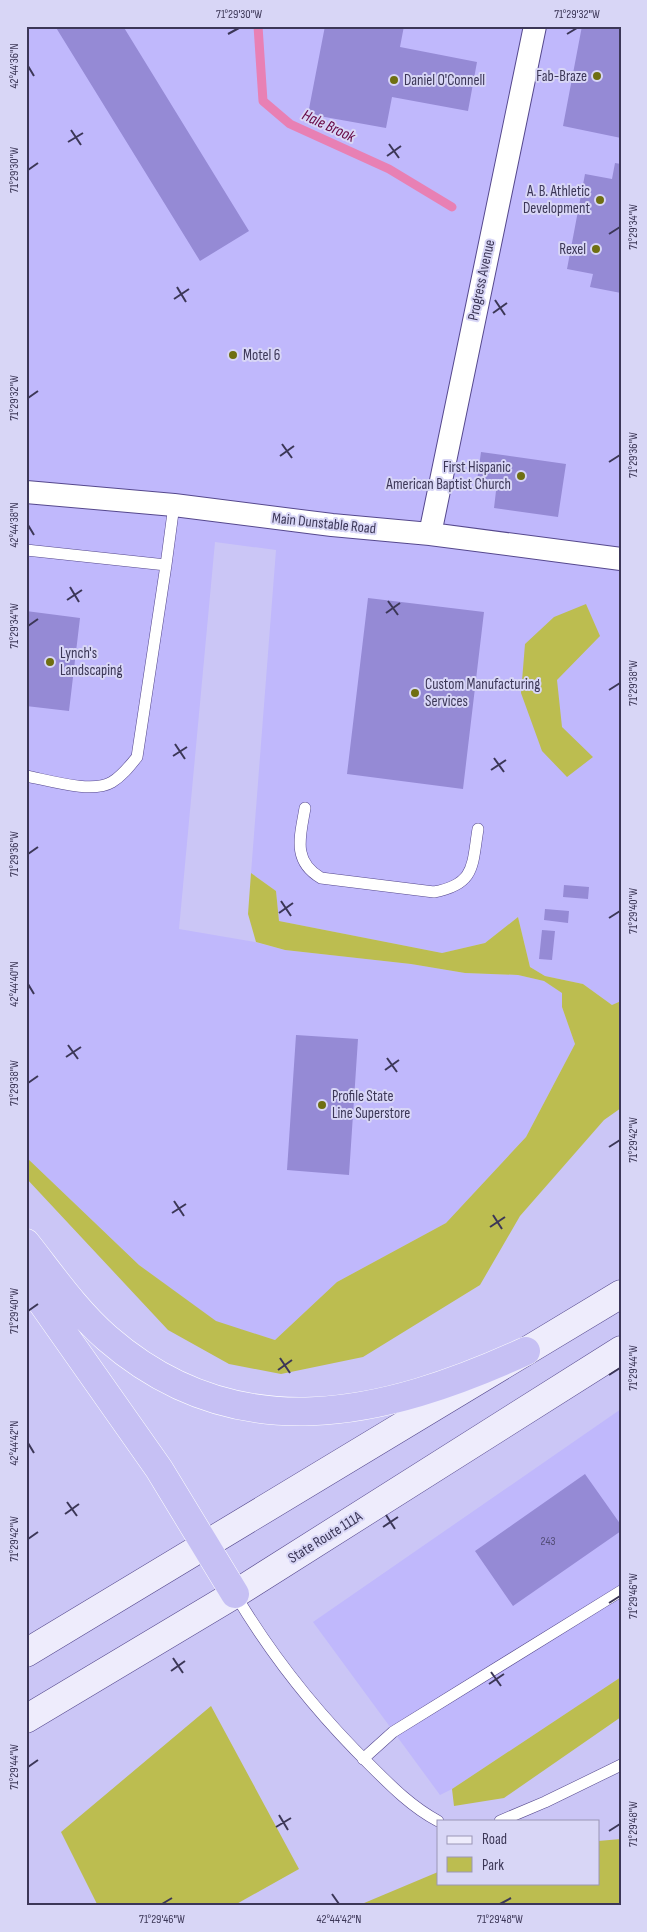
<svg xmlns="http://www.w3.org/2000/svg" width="647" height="1932" font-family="'Sofia Sans Condensed',sans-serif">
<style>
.built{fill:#c0b8fc}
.green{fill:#bcbd50}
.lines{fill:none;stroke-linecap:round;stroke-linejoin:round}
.stream{stroke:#e880b4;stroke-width:9}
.building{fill:#958ad5}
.lane-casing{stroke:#55488d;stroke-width:12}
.street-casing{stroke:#55488d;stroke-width:24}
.secondary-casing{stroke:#55488d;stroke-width:29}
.highway-casing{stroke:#fff;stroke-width:29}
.lane{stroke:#fff;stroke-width:11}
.street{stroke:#fff;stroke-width:22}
.secondary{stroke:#eeecfc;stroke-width:28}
.highway{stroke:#c6c0f4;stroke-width:28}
.ticks{fill:none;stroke:#3c3757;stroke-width:2}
.poi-dot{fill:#6f6f11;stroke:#d8d6f6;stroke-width:2}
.labels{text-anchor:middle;stroke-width:4;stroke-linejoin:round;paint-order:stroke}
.number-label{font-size:12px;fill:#524c76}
.poi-label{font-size:15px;fill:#3c3757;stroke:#d8d6f6;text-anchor:start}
.street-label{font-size:15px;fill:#3c3757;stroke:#d8d6f6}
.water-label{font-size:16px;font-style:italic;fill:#660542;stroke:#d8d6f6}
.neatline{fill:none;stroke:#3c3757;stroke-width:2}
.ticks-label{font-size:12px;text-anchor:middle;fill:#3c3757}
</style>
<rect width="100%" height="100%" fill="#cbc6f6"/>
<path class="built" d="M26,26H621V1001L612,1005L583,984L545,976L530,967L518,917L485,943L442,953L279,921L276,891L251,873L276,550L215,542L179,929L255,942L285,950L411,964L465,973L518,975L544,981L563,993L562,1007L575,1044L526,1137L446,1223L337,1282L275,1340L216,1322L139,1265L26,1157Z
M621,1409V1677L452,1789L440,1795L313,1622Z"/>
<path class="green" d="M586,604L600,636L557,680L562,727L593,757L567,777L542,751L521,693L525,644L554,617Z
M251,873L276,891L279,921L442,953L485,943L518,917L530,967L545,976L583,984L612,1005L621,1001V1108L604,1120L520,1216L480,1285L363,1357L281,1374L229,1364L168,1330L26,1178V1157L139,1265L216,1321L275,1340L337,1282L446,1223L526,1137L575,1044L562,1007V993L544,981L518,975L465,973L411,964L285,950L256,942L248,914Z
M621,1677V1717L504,1798L454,1806L452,1789Z
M211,1706L299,1869L233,1906H98L61,1832Z
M621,1839V1906H357L438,1872V1883H598V1841Z"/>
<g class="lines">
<path class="stream" d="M258,26L263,101L290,124L389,169L452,207"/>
</g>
<path class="building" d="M55,26H123L249,231L200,261Z
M325,26H404L400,47L477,62L468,111L392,97L386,128L308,114Z
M582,26H621V138L563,126Z
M615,163L621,164V293L590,287L593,274L567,269L585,174L612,179Z
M481,452L566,464L558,517L494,508L496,491L476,488Z
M368,598L484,612L463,789L347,774Z
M26,611L80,618L69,711L26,706Z
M564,885L589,887L588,899L563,897Z
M545,909L569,911L568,923L544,920Z
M542,930L555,931L552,960L539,959Z
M296,1035L358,1039L349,1175L287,1170Z
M585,1474L621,1525V1531L513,1606L475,1551Z"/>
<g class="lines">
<defs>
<path id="lane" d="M26,550L166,565
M26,776C48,780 92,794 112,782C122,776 129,767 137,757L166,565L174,505
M305,808C300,837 292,861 321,878L434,892C476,884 472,865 478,829
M235,1594C273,1658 318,1714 371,1766C392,1787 412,1807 438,1821
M363,1759L393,1732L621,1591
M500,1821L545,1802L621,1765"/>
<path id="street" d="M26,492L174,505L332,525L430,534L621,559
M430,534L535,26"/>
<path id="secondary" d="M26,1653L621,1294
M26,1719L235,1594L621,1350"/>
<path id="highway" d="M26,1243C52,1276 76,1311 107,1338C237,1451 384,1416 526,1351
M26,1280L159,1469L235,1594"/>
</defs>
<use href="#lane" class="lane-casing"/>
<use href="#street" class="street-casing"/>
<use href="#secondary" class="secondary-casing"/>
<use href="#highway" class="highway-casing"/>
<use href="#lane" class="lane"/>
<use href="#street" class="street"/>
<use href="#secondary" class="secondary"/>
<use href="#highway" class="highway"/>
</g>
<path class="ticks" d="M228,34L239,28M567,34L577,28M28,66L34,76M71,130L81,145M68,142L83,133M389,144L399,158M387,156L401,146M28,170L38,163M609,234L620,227M177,287L186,302M174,299L189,289M495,300L505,315M493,313L507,303M28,398L38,391M282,444L292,458M280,456L294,446M609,462L620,455M28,525L34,535M70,587L79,602M67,600L82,590M388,601L398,615M386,613L400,603M28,626L38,619M609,690L620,683M175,744L185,759M173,756L187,747M494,758L504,772M491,770L506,760M28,854L38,847M281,901L291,916M279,913L293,903M609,918L620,911M28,984L34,994M68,1045L78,1059M66,1057L81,1047M387,1058L397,1072M385,1070L399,1060M28,1083L38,1076M609,1147L620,1140M174,1201L184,1216M172,1213L186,1204M493,1215L502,1229M490,1227L505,1217M28,1311L38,1304M280,1358L290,1373M278,1370L292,1360M609,1375L620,1368M28,1443L34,1453M67,1502L77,1516M65,1514L79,1504M386,1515L395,1529M383,1527L398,1517M28,1539L38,1532M609,1603L620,1596M173,1658L183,1673M171,1671L185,1661M491,1672L501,1686M489,1684L504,1674M28,1767L38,1760M279,1815L288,1830M276,1827L291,1818M609,1831L620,1824M332,1894L339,1904M162,1904L172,1898M500,1904L511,1898"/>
<g class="poi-dot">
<circle cx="597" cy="76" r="5"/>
<circle cx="394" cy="80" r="5"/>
<circle cx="600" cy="200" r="5"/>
<circle cx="596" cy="249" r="5"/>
<circle cx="233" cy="355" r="5"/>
<circle cx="521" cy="476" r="5"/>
<circle cx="50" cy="662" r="5"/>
<circle cx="415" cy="693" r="5"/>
<circle cx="322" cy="1105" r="5"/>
</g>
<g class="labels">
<g class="number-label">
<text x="548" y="1545">243</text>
</g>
<g class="poi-label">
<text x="587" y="81" text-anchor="end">Fab-Braze</text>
<text x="404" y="85">Daniel O'Connell</text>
<text x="590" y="196" text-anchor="end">A. B. Athletic<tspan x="590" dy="17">Development</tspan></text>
<text x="586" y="254" text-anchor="end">Rexel</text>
<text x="243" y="360">Motel 6</text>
<text x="511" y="472" text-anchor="end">First Hispanic<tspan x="511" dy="17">American Baptist Church</tspan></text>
<text x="60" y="658">Lynch's<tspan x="60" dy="17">Landscaping</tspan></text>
<text x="425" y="689">Custom Manufacturing<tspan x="425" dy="17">Services</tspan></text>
<text x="332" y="1101">Profile State<tspan x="332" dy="17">Line Superstore</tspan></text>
</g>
<g class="street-label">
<text transform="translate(481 280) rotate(-78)" y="5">Progress Avenue</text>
<text transform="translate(324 523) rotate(6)" y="5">Main Dunstable Road</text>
<text transform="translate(325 1537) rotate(-32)" y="5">State Route 111A</text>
</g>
<g class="water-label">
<text transform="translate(329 125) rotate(25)" y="6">Hale Brook</text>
</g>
</g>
<rect width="647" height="1932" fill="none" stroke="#d8d6f6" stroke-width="55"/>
<rect x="437" y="1820" width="162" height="65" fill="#d8d6f6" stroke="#9a96b6"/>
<rect x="447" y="1836" width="25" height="8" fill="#eeecfc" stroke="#9a96b6"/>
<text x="482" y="1844" font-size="15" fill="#3c3757">Road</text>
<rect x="447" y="1857" width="25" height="15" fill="#bcbd50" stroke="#9a96b6"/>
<text x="482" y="1870" font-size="15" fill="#3c3757">Park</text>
<rect x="28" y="28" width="592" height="1876" class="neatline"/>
<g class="ticks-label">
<text x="239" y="18">71°29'30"W</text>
<text x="577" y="18">71°29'32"W</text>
<text transform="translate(14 66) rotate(-90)" y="4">42°44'36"N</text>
<text transform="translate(14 170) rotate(-90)" y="4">71°29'30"W</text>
<text transform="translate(633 227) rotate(-90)" y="4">71°29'34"W</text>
<text transform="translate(14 398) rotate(-90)" y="4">71°29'32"W</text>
<text transform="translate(633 455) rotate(-90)" y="4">71°29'36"W</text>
<text transform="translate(14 525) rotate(-90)" y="4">42°44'38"N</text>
<text transform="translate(14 626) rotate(-90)" y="4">71°29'34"W</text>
<text transform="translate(633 683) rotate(-90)" y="4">71°29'38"W</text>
<text transform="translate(14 854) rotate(-90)" y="4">71°29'36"W</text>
<text transform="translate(633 911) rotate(-90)" y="4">71°29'40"W</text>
<text transform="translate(14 984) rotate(-90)" y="4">42°44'40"N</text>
<text transform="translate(14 1083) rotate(-90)" y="4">71°29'38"W</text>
<text transform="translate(633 1140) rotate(-90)" y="4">71°29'42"W</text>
<text transform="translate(14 1311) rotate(-90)" y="4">71°29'40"W</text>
<text transform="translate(633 1368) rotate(-90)" y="4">71°29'44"W</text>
<text transform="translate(14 1443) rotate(-90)" y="4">42°44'42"N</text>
<text transform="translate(14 1539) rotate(-90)" y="4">71°29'42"W</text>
<text transform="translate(633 1596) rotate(-90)" y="4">71°29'46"W</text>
<text transform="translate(14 1767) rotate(-90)" y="4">71°29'44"W</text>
<text transform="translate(633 1824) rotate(-90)" y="4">71°29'48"W</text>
<text x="162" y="1923">71°29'46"W</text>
<text x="339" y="1923">42°44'42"N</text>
<text x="500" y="1923">71°29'48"W</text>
</g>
</svg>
